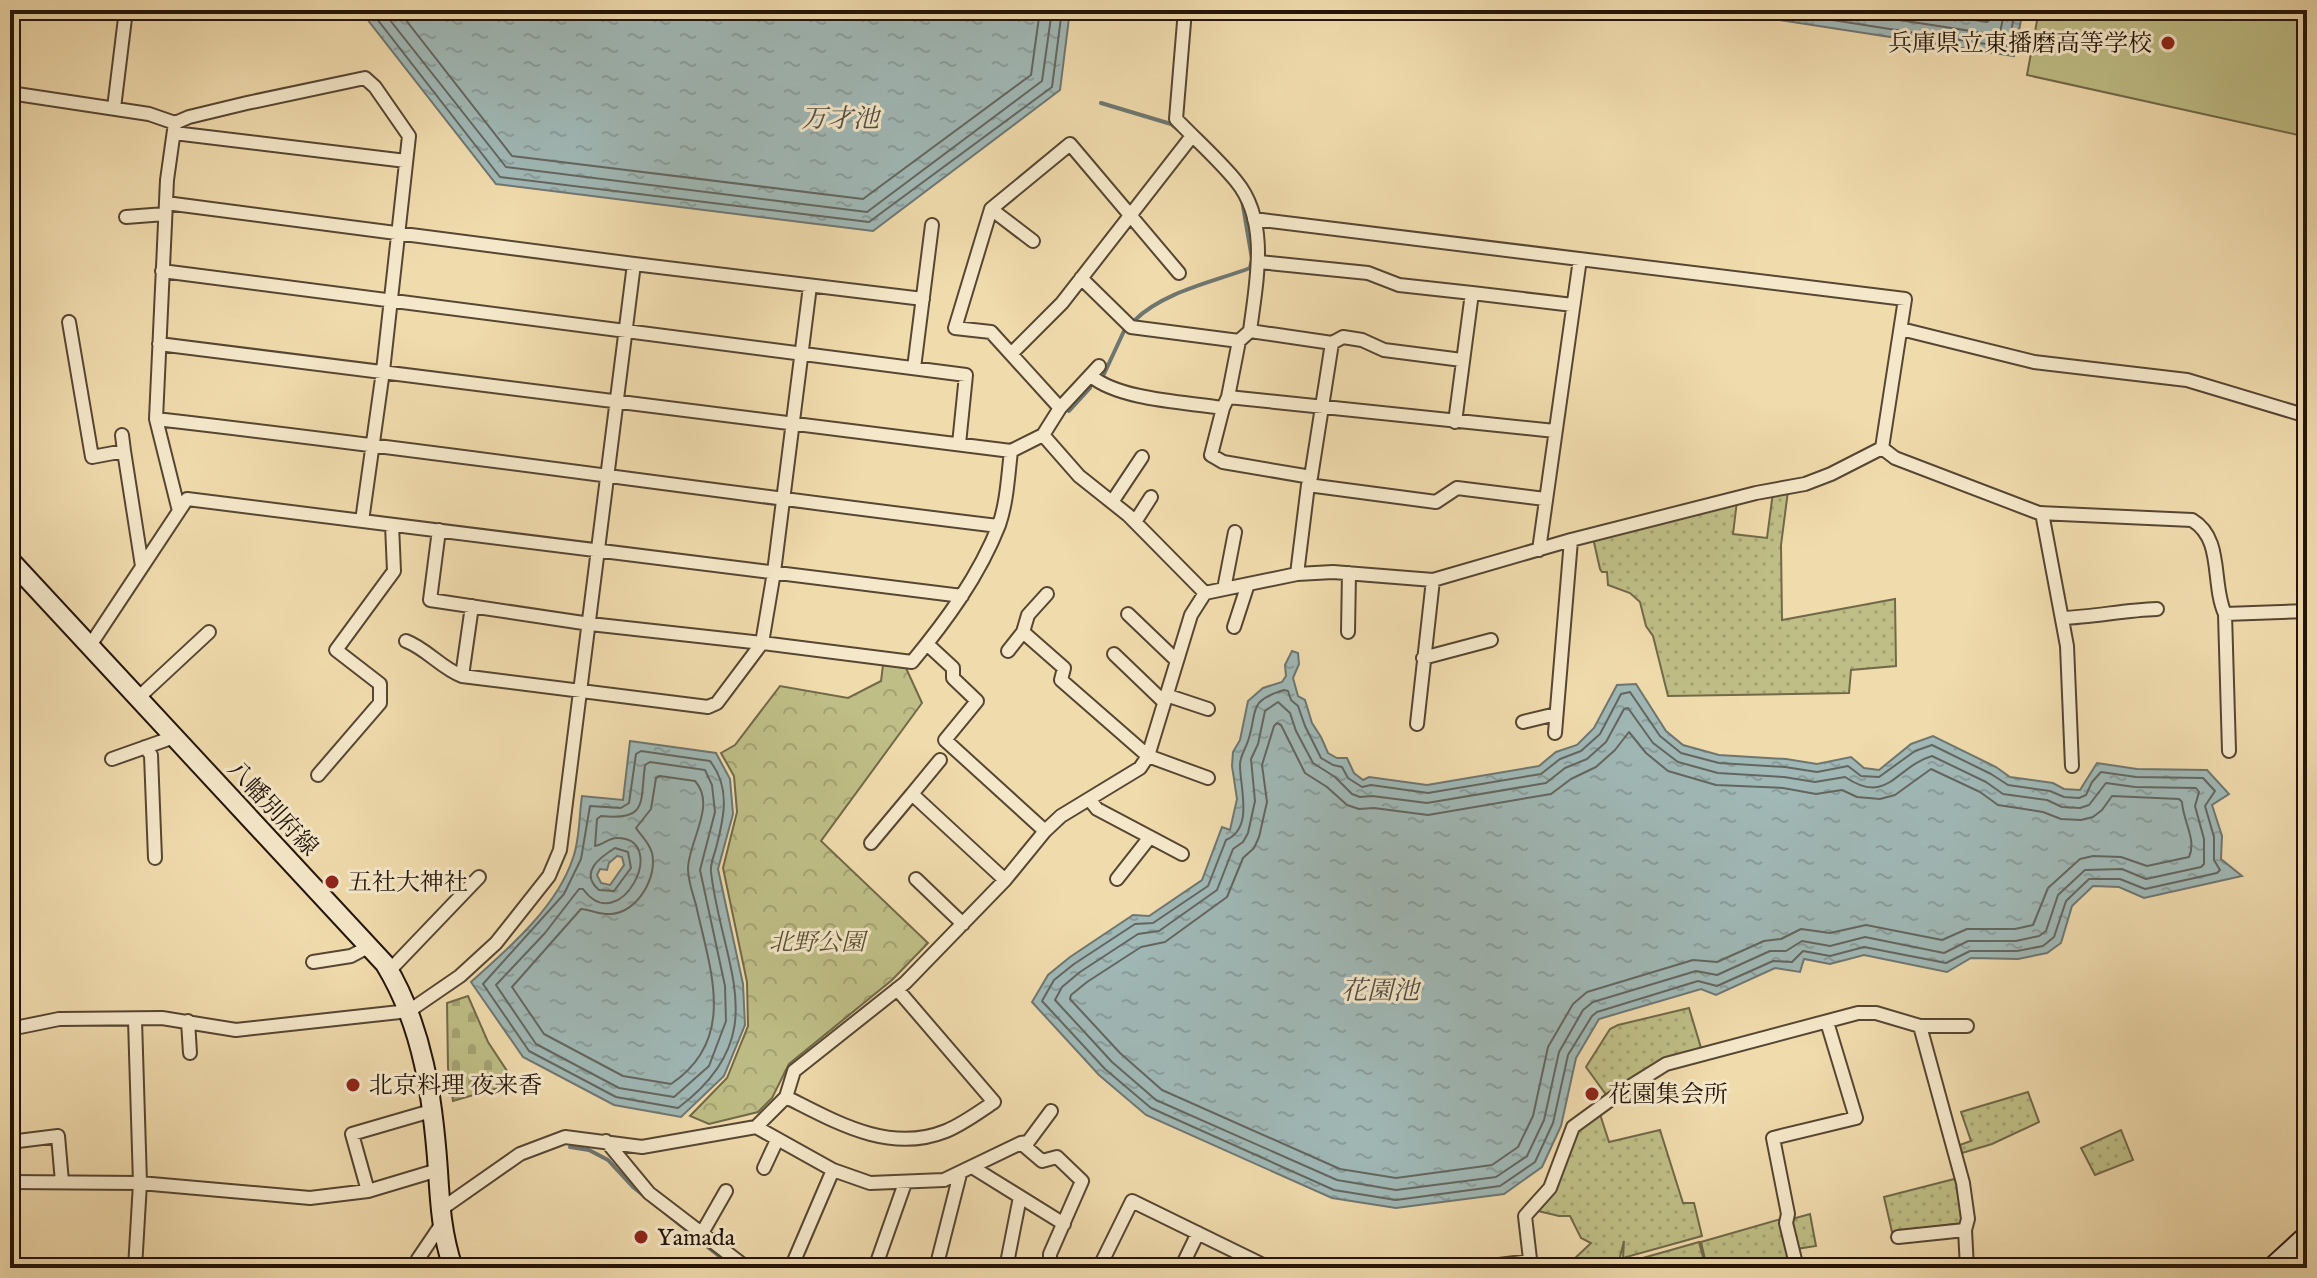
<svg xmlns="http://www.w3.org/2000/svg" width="2317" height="1278" font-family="'IM FELL English','Noto Serif JP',serif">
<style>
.grass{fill:url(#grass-dots);stroke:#716948;stroke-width:2}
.cemetery{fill:url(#cemetery-stones);stroke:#716948;stroke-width:2}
.park{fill:url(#park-crowns);stroke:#716948;stroke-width:2}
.garden{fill:#bfbe86;stroke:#716948;stroke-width:2}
.water{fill:url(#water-ripples);stroke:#6e7671;stroke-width:2;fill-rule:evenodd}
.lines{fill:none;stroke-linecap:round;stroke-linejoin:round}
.shore{stroke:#626660;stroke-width:2}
.stream{stroke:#6e7671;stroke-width:4}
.street-casing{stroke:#564632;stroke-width:16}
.secondary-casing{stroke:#231409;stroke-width:22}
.street{stroke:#f5e8ca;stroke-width:12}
.secondary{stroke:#f5e8ca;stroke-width:18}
.poi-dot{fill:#8f2418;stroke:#f5e8ca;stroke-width:3}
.labels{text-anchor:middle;stroke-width:6;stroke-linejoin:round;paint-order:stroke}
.poi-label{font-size:24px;fill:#231409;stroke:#f5e8ca;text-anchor:start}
.street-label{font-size:24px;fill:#231409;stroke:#f5e8ca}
.park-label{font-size:24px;font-style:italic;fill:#5a5035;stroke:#f5e8ca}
.water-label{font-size:26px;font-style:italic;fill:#4f4d46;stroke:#f5e8ca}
</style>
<defs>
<pattern id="grass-dots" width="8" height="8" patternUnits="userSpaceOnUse" patternTransform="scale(2)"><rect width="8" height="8" fill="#bfbe86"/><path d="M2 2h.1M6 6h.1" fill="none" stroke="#a4a272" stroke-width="1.8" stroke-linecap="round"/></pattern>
<pattern id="cemetery-stones" width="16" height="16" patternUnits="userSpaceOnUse" patternTransform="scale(2)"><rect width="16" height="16" fill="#bfbe86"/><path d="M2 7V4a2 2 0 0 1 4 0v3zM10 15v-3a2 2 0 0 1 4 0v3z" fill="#a4a272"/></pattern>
<pattern id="park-crowns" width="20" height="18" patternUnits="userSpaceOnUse" patternTransform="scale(2)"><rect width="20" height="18" fill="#bfbe86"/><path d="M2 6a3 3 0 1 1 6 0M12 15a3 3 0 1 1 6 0" fill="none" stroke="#a4a272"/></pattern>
<pattern id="water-ripples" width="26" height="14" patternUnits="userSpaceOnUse" patternTransform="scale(2)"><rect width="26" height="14" fill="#a0b8b6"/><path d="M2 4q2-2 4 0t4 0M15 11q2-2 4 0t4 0" fill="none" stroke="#8a9d9b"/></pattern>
</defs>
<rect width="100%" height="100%" fill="#f0dbad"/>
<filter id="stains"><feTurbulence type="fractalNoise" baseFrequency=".0025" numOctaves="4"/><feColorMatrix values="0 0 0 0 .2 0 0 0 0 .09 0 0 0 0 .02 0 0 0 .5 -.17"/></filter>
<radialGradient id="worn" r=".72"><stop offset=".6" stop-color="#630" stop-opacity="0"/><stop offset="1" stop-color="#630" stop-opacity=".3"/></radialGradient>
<path class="grass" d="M1788,491L1781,545L1782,620L1895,599L1896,666L1851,670L1849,693L1668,696L1653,636L1646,626L1640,602L1630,593L1608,585L1607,572H1602L1600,569L1593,538L1737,501L1733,534L1767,538L1773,492Z
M1689,1008L1702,1051L1607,1096L1586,1067L1610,1029L1618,1025Z
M2028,1092L2039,1122L1992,1144L1962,1153L1960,1145L1971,1141L1961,1112Z
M1599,1111L1609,1142L1660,1130L1683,1203H1694L1702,1236L1623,1258L1624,1241L1618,1265L1699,1242L1706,1268H1535V1262H1571L1591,1243L1581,1238L1570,1216H1559L1534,1210L1579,1129Z
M2121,1130L2133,1160L2095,1175L2081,1148Z
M1958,1178L1963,1223L1892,1232L1884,1197Z
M1810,1214L1816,1246L1796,1249L1792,1219Z
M1781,1219L1793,1268H1707L1701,1242Z"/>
<path class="cemetery" d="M468,996L488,1042L515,1083L453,1101L448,1068L447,1003Z"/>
<path class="park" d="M883,665L906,668L922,703L821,841L928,943L892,980L789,1064L772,1098L758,1112L709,1124L690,1116L727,1078L748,1026L747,982L723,868L737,812L734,776L721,753L735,745L780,686L848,698L881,681Z"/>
<path class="garden" d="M2039,10H2307V137L2027,75Z"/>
<path class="water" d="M360,10H1070L1060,90L873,231L496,184Z
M1755,10H2023L2014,56L1754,16Z
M1292,651L1298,653L1299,664L1293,678L1298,696L1305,700L1312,723L1321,737L1328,753L1337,758H1347L1354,773L1363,780L1369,777L1427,785L1539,766L1556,752L1577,745L1594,728L1617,685L1636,684L1666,731L1683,745L1719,755L1786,759L1817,764L1851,757L1864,768L1879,770L1911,744L1933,736L1996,767L2010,777L2053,783L2064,789L2080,790L2097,763L2137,769L2207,770L2229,794L2212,805L2222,836L2221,859L2242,876L2144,898L2119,887L2093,886L2072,906L2061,943L2047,953L2018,959L1971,958L1947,972L1864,955L1830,964L1804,959L1800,972L1775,968L1716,995L1701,989L1599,1019L1576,1058L1561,1126L1542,1167L1504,1194L1396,1208L1332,1198L1146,1115L1099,1075L1032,1002L1048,975L1070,957L1133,915L1149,916L1202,880L1222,827L1230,830L1237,799L1232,766L1233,752L1240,740L1248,701L1263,688L1282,682L1286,676L1285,665Z
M630,741L716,753L730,779L733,814L718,869L743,984L745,1025L724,1076L681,1117L614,1105L523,1057L471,982C509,948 557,907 573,858C580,839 579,815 582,796L623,800ZM617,856L622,857L624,865L610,885L601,883L597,875L600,869L607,870L609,863Z"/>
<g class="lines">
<path class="shore" d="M370,10L500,177L869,222L1052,87L1062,10
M382,10L506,167L867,212L1042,81L1052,10
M398,10L512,156L863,199L1031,75L1040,10
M1769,10L2005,47L2009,44L2015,10
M1834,10L1997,35L2000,32L2005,10
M1912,10L1987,22L1991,19L1992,10
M1284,690L1288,691L1291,700L1298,706L1305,726L1321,758L1333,765L1342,767L1348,778L1362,787L1371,785L1428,793L1541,774L1560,759L1581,751L1600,734L1621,694L1630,692L1660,736L1681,753L1719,763L1785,767L1817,772L1848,766L1861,776L1879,777L1915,751L1932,745L1991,774L2008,785L2050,791L2064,797L2079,798L2086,795L2092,782L2101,772L2136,777L2203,778L2215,791L2205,806L2214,837V860L2220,870L2217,873L2145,889L2120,879H2089L2066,901L2054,937L2043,946L2017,951H1970L1946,963L1864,947L1830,956L1803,951L1792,962L1773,961L1717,986L1698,981L1597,1012L1592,1016L1568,1055L1553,1123L1535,1162L1500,1186L1396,1200L1334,1190L1151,1108L1105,1069L1042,1001L1054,980L1074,964L1135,924L1153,923L1208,886L1226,840C1254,828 1240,789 1240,765C1240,756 1245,750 1248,741C1258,711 1247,701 1284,690Z
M1278,702L1290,713L1296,731L1313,763L1335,777L1352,794L1360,797L1372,796L1427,803L1546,783L1565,768L1587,759L1606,742L1624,709L1628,708L1653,743L1678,762L1718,773L1784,777L1815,782L1845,777C1888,806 1895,767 1932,756L1986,782L2003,794L2047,800L2062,807L2080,808L2089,805L2106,783L2135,787L2196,788L2199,792L2195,806L2204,839V864L2201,867L2146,879L2122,869L2085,870L2058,895L2046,931L2039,936L2016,941H1968L1944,953L1865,937L1830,946L1802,941L1786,951H1770L1717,975L1696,971L1593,1002L1583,1010L1559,1052L1544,1120L1527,1156L1496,1177L1396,1190L1337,1180L1156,1100L1112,1062L1055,1000L1062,987L1080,972L1138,934L1159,931L1217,890L1233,849L1243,842L1248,833L1255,801L1251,759L1258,744L1265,711Z
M1277,723L1281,725L1305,773L1327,787L1347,805L1359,809L1374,808L1428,815L1551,794L1571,779L1596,767L1615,750L1629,732L1646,753L1668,771L1716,785L1783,788L1816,794L1842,790L1857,797L1880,799L1895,795L1931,769L1980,792L1998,805L2043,812L2061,819L2081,820L2093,817L2102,810L2112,796L2179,799L2182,802C2183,821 2197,840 2189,857L2147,866L2121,857L2093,856L2080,859L2048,888L2033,925L2015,929H1967L1942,940L1866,925L1830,933L1801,929L1781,939L1764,941L1717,962L1693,960L1587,992L1573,1004L1548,1047L1533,1116L1518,1147L1492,1165L1396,1178L1340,1169L1162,1090L1120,1053L1070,999L1071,995L1087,982L1141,947L1165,942L1227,897L1243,858L1254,848L1259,837L1267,802L1262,765L1274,726Z
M641,751L710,761C731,788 724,818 716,848C714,856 710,864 711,872C722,967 776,1035 678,1108L616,1097L529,1051L483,984L564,894L581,859L590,806L621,808L629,803L636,754Z
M650,762L705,770L712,785L715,812L700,870L725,986L726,1021L709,1066L674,1097L619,1088L536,1044L496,985L545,933L579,889H583C620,940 671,838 617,838C608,838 603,845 595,846L597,819L601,816C648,821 640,803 645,765Z
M660,776L695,781C717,805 688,842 688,869C688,881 693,894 696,905C710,970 738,1039 671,1084L623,1076L544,1034L512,987L581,909C591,910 601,915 611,914C637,913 658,877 652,853C649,842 641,836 636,828L651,809L656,778Z
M615,848L628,852L631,868L614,891L599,890C579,873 599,858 615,848Z"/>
<path class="stream" d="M1101,103L1171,124L1181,132
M1135,320C1163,292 1213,282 1250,268L1252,259L1242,200
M1104,374L1124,331
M1069,411L1090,388
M570,1147L589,1150L608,1160L633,1187L734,1268"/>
<defs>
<path id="street" d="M1185,10L1176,119C1195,139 1218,159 1236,181C1270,222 1256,283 1250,331L1239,341L1228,397
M10,93L149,114L175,123L189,117L247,103L365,78L375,87L409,136L383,371L362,521
M114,108L126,10
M175,123L167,180L156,419L179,511
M174,133L406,161
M166,203L634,264L923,299
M991,209L1033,241
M126,217L165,214
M1254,219L1905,299L1882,448
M1259,262L1368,273L1399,285L1472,293L1455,422
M162,271L966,375L959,444
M1081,278L1131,327L1239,341
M1472,293L1573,305
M69,322L92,457L124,451L142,566
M1901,329L2034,362L2187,380L2307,416
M1250,331L1332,343L1343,337L1362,340L1384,350L1462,360
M159,344L1011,451
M1012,353L1062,303L1192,136
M914,368L932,225
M1091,376C1120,400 1185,402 1223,408L1228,397L1555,431
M1060,408L991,332L955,328L991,209L1070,144L1179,273
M1223,408L1211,455L1223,462L1311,477
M156,419C437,451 717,492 998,526
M122,435L124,451
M1043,435L1079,476L1128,515L1205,593
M1882,448L1895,458L2039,513L2192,520C2224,539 2211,583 2225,614L2307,611
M1308,485L1436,502L1457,488L1545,499
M1112,502L1142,457
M2042,513L2067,646L2072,766
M1135,522L1151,497
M439,530L430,600L590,624L762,643L774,572L810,286
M1539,550L1580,259
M1297,574L1308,485L1311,477L1332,343
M1224,589L1235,532
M1047,594L1028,615L1023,632L1064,668L1061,680L1148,756L1208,778
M1128,614L1176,660
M2225,614L2229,751
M2062,618C2094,617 2124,610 2157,609
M1234,627L1248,584
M1348,632L1349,573
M406,641C427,649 441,668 462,676L708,707L717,703L762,643L912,662C946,621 979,576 999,525C1007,502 1008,476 1011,451L1043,435L1060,408L1099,366
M927,644L953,668V678L977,701L945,740L1045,831
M89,647L187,499L962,596
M1008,651L1023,632
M1114,654L1164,702
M1423,658L1491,640
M462,676L472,606
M1166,695L1208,709
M138,698L209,632
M1523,722L1556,714
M1417,724L1433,580
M1555,733L1571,540
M145,747L151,755L155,858
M112,759L174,737
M940,760L912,794L1005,880
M318,775L380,703V684L336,650L394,571L392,525
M1089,799L1097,809L1182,854
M871,843L912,794
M916,879L963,924
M1117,879L1150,837
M313,962L351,956L370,946
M389,971L479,877
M188,1021L190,1053
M1920,1026L1963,1183L1968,1219L1965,1230L1967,1268
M10,1029L59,1019L162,1018L236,1030L409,1011L460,976L496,943L549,876L560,850L634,264
M786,1097C836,1122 889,1154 946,1131C963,1124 979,1112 994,1102L897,989
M756,1127L833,1170L870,1183L944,1180L1021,1143L1042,1161L1057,1157L1082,1181L1050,1254V1268
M606,1141L649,1193L747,1268
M10,1142L58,1136L62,1182
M1021,1143L1028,1142L1051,1111
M972,1167L1064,1224
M764,1168L777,1140
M10,1182L140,1183L310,1198L368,1191L438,1170
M368,1191L352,1134L431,1111
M440,1210L520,1154L565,1137L642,1147L756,1127L786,1097L794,1071L905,983L1005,880L1045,831L1061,816L1140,768L1148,756L1191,615L1205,593L1297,574L1333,572L1433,580L1571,540L1756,493L1805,484L1831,474L1882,448
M702,1233L726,1191
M1898,1237L1965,1230
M135,1268L140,1183L135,1020
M416,1268L418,1259L441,1225
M791,1268L833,1170
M875,1268L905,1183
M936,1268L960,1174
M1006,1268L1020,1197
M1099,1268L1132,1201L1269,1268
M1181,1268L1198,1233
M1475,1268L1531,1261
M1531,1268L1525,1216L1550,1188L1573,1127L1621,1092L1666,1064L1858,1013H1876L1920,1026H1967
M1797,1268L1786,1223L1788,1214L1773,1138L1856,1118L1827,1022"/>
<path id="secondary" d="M10,560L385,964C423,1026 433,1099 438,1171C440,1205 442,1235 453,1268
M2271,1268L2307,1235"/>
</defs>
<use href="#street" class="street-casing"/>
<use href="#secondary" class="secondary-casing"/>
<use href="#street" class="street"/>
<use href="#secondary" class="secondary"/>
</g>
<g class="poi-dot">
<circle cx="2168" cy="43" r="8"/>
<circle cx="332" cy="882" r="8"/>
<circle cx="353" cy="1085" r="8"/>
<circle cx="1592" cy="1094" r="8"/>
<circle cx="641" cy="1237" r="8"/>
</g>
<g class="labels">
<g class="poi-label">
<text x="2152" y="51" text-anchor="end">兵庫県立東播磨高等学校</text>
<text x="348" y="890">五社大神社</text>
<text x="369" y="1093">北京料理 夜来香</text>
<text x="1608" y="1102">花園集会所</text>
<text x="657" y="1245">Yamada</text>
</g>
<g class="street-label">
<text transform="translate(273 808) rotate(47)" y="8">八幡別府線</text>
</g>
<g class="park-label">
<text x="817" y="950">北野公園</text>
</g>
<g class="water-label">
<text x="840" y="127">万才池</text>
<text x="1380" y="999">花園池</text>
</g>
</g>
<rect width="2317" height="1278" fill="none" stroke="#f0dbad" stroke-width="40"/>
<rect x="12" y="12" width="2293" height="1254" fill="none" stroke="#231409" stroke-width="4"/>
<rect x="20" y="20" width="2277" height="1238" fill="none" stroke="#231409" stroke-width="2"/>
<rect width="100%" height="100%" filter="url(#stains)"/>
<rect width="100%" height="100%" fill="url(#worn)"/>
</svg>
